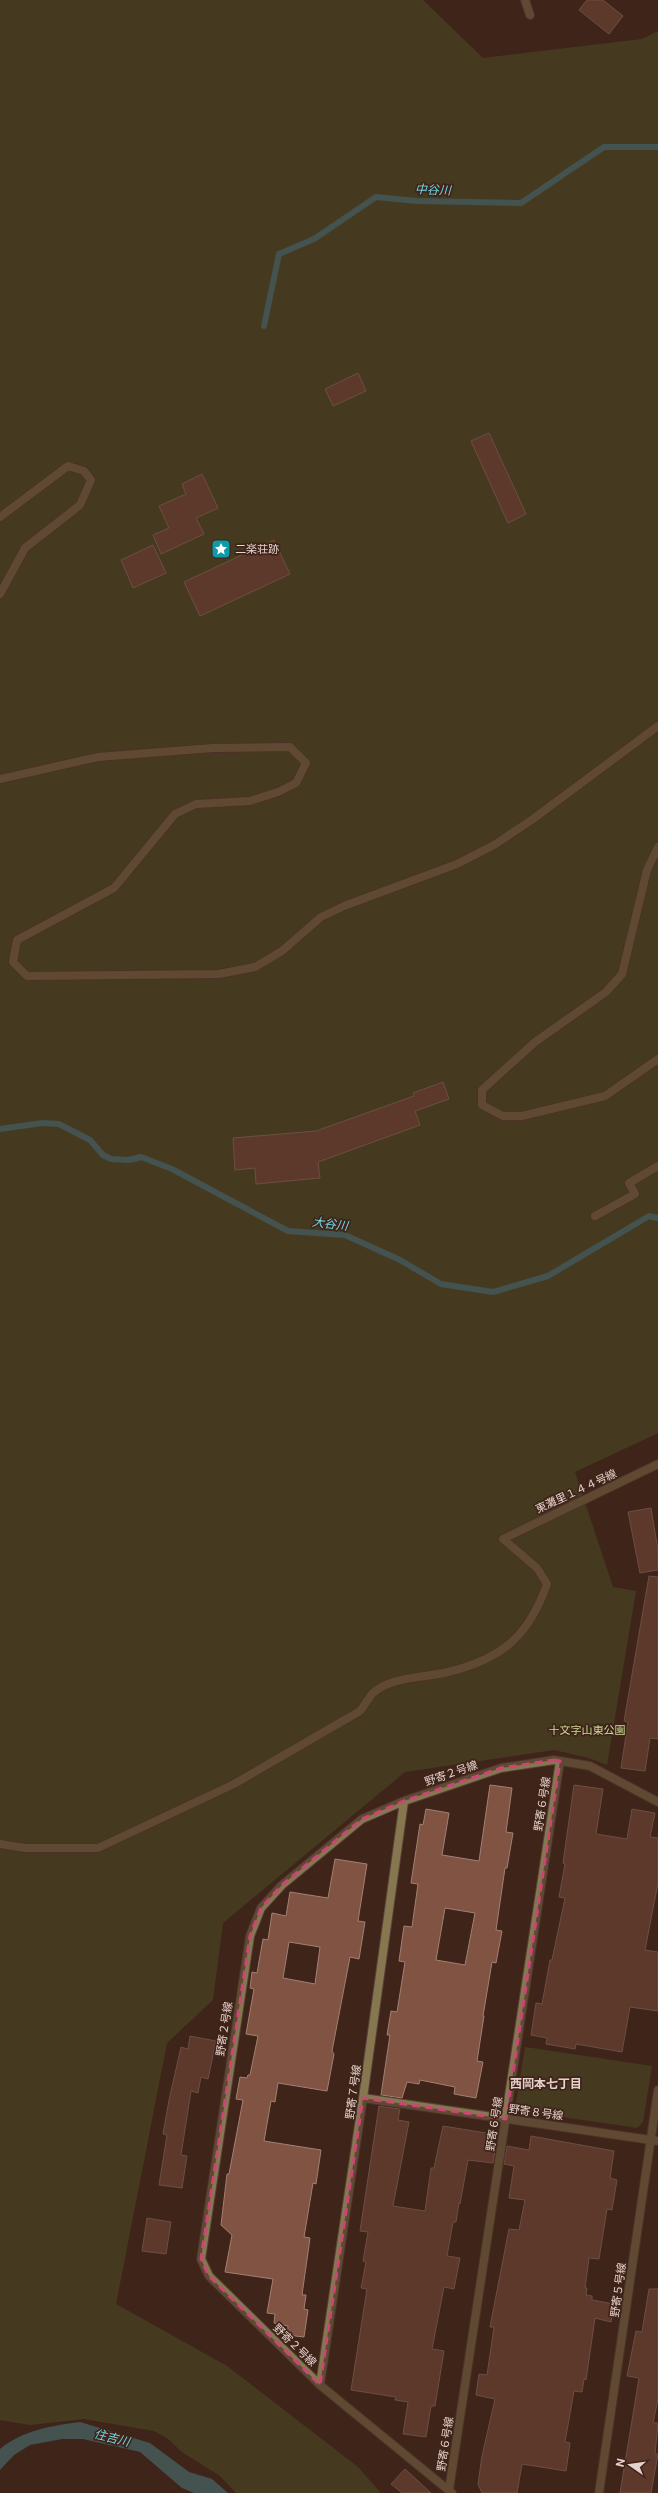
<svg xmlns="http://www.w3.org/2000/svg" width="658" height="2493" font-family="'Public Sans','Noto Sans JP',sans-serif">
<style>
.green{fill:#4c5529}
.water{fill:#498992}
.lines{fill:none;stroke-linecap:round;stroke-linejoin:round}
.stream{stroke:#498992;stroke-width:6}
.building{fill:#815342;stroke:#a28073;fill-rule:evenodd}
.service-casing{stroke:#5a4036;stroke-width:10}
.minor-casing{stroke:#5a4036;stroke-width:10}
.service{stroke:#867751;stroke-width:8}
.minor{stroke:#867751;stroke-width:8}
.marked{fill:none;stroke:#cb4677;stroke-width:3;stroke-dasharray:8 5;stroke-linejoin:round}
.labels{text-anchor:middle;stroke-width:3.5;stroke-linejoin:round;paint-order:stroke}
.poi-label{font-size:11px;fill:#e5d2cb;stroke:#3f241a;text-anchor:start}
.street-label{font-size:11px;fill:#e5d2cb;stroke:#3f241a}
.park-label{font-size:11px;fill:#cbdc92;stroke:#3f241a}
.water-label{font-size:12px;font-style:italic;fill:#6fd6e4;stroke:#3f241a}
.neighbourhood-label{font-size:12px;font-weight:bold;fill:#e5d2cb;stroke:#3f241a}
</style>
<rect width="100%" height="100%" fill="#3f241a"/>
<path class="green" d="M0,0H423L483,58L642,39L658,31V1433L575,1472L613,1587L636,1591L607,1765L589,1758L554,1750L405,1772L223,1923L213,2000L167,2043L116,2304L227,2366L358,2467L381,2493H236L220,2476L182,2452L167,2438L154,2431L84,2419L30,2425L0,2420Z
M525,2047L652,2066L643,2122L637,2128L522,2111L516,2103Z"/>
<path class="water" d="M80,2422L150,2443L189,2472L212,2479L228,2493H194L182,2488L140,2452L83,2439H62L30,2445L14,2455L0,2470V2449C24,2430 50,2426 80,2422Z"/>
<g class="lines">
<path class="stream" d="M264,326L279,254L314,239L376,197L417,201L521,203L604,147H658
M0,1129L42,1123L59,1124L90,1140L103,1155L111,1159L129,1160L141,1157L172,1169L288,1231L345,1235L400,1260L441,1284L493,1292L548,1276L649,1216L658,1218"/>
</g>
<path class="building" d="M587,0H603L623,16L609,34L579,10Z
M358,373L366,391L333,406L325,389Z
M489,433L526,514L508,523L471,441Z
M202,474L218,508L196,518L204,534L161,554L153,535L169,528L159,506L186,494L182,484Z
M274,540L290,574L200,616L184,582Z
M153,545L166,573L133,588L121,560Z
M443,1082L449,1099L415,1111L420,1125L318,1162L320,1178L256,1184L255,1168L235,1170L233,1138L316,1131L414,1096L413,1093Z
M651,1508L658,1550V1570L640,1573L628,1512Z
M649,1576L658,1577V1739L650,1738L645,1771L621,1768L628,1722L624,1721Z
M490,1785L512,1788L506,1832L513,1833L507,1868H505L496,1930L502,1931L496,1963L492,1962L483,2016H484L477,2061L483,2062L476,2098L454,2094L455,2087L420,2080L419,2084L407,2082L402,2098L381,2095L390,2035H387L391,2011L397,2012L405,1962L399,1961L404,1926L412,1927L418,1884L411,1883L420,1824L423,1825L426,1809L449,1813L442,1855L479,1861ZM445,1908L475,1913L465,1965L436,1960Z
M574,1785L603,1789L596,1834L627,1839L632,1809L655,1813L650,1837L658,1838V1883L645,1950L658,1952V2011L630,2007L622,2052L576,2044L575,2049L546,2044L547,2038L531,2035L536,2003L542,2004L550,1960H552L565,1898L559,1897L565,1864L563,1863Z
M335,1859L367,1864L358,1921L365,1922L359,1959L350,1957L332,2051L334,2054L327,2091L278,2083L275,2102L271,2101L264,2141L321,2150L316,2184L313,2183L304,2237L310,2238L302,2295H306L304,2309L308,2310L304,2337L287,2335L288,2326L274,2323L275,2314L267,2313L273,2279L225,2272L232,2235L221,2225L227,2174H229L243,2100L236,2099L240,2077L247,2078L248,2075H250L258,2036L246,2034L254,1989L250,1988L252,1972L257,1973L263,1939L268,1940L272,1913L286,1916L290,1892L328,1898ZM289,1942L320,1947L315,1984L283,1978Z
M190,2036L216,2041L208,2079L201,2077L198,2093L191,2091L181,2155L187,2156L182,2188L159,2185L167,2135L163,2134L169,2100L181,2047L188,2049Z
M379,2106L400,2109L398,2120L409,2122L393,2206L425,2211L431,2168H434L443,2126L492,2134L490,2144L496,2145L493,2163L468,2160L460,2204L459,2203L456,2222H453L447,2256L460,2258L454,2289L444,2287L432,2349L444,2351L435,2406H431L426,2437L403,2434L408,2402L395,2400L396,2397L351,2390L367,2289L361,2288L366,2262L363,2261L368,2232L360,2231Z
M531,2136L614,2151L610,2178L617,2180L612,2210L607,2209L599,2259L589,2258L585,2288H587L586,2295L592,2296V2300L614,2304L611,2322L595,2318L586,2380L584,2379L582,2392L574,2391L565,2442L570,2443L566,2471L522,2464L517,2493H482L478,2484L482,2456L495,2399L476,2395L479,2374L487,2375L494,2327H490L508,2234L509,2229L519,2230L525,2200L509,2198L514,2166L504,2164L507,2146L529,2150Z
M147,2218L171,2222L166,2254L142,2251Z
M649,2289H658V2399L653,2423H658L655,2454H658L651,2493H620L639,2378L627,2376L636,2331L642,2332Z
M405,2469L431,2493H402L391,2484Z"/>
<g class="lines">
<defs>
<path id="service" d="M0,517L68,466L84,471L91,480L80,505L25,548L0,594
M0,779L98,757L213,748L290,747L306,763L296,783L278,792L250,801L196,804L175,814L114,888L17,940L13,962L27,976L219,974L255,967L282,951L321,917L344,906L457,864L494,845L533,819L658,726
M658,847L647,870L622,974L606,992L535,1042L482,1090V1105L503,1116H522L605,1096L658,1059
M595,1216L635,1194L629,1183L658,1166"/>
<path id="minor" d="M525,0L530,15
M0,1844L25,1848H98L234,1784L360,1711C364,1706 368,1699 372,1694C391,1676 424,1678 448,1672C502,1659 529,1636 547,1584L537,1568L503,1539L658,1464
M363,2098L658,2141
M320,2385L363,2098L404,1801
M449,2490L560,1761
M452,2493L320,2385L209,2276L201,2259L250,1936L261,1908L282,1885L362,1819L404,1801L501,1768L554,1760L590,1766L658,1802
M599,2493L658,2090"/>
</defs>
<use href="#service" class="service-casing"/>
<use href="#minor" class="minor-casing"/>
<use href="#service" class="service"/>
<use href="#minor" class="minor"/>
</g>
<path d="M0 0H658V2493H0ZM554,1760L560,1761L506,2119L363,2098L320,2385L209,2276L201,2259L250,1936L261,1908L282,1885L362,1819L404,1801L501,1768Z" fill="#3f241a" fill-opacity=".55" fill-rule="evenodd"/>
<path class="marked" d="M554,1760L560,1761L506,2119L363,2098L320,2385L209,2276L201,2259L250,1936L261,1908L282,1885L362,1819L404,1801L501,1768Z"/>
<defs>
<symbol id="sight-square" viewBox="-11 -11 22 22"><rect x="-9" y="-9" width="18" height="18" rx="4" fill="#0f9aa8" stroke="#3f241a"/><path d="M0-6L1.8-2.2L6-1.7L2.9 1.2L3.7 5.4L0 3.3L-3.7 5.4L-2.9 1.2L-6-1.7L-1.8-2.2Z" fill="#fff"/></symbol>
</defs>
<g fill-rule="evenodd">
<use href="#sight-square" x="210" y="538" width="22" height="22"/>
</g>
<g class="labels">
<g class="poi-label">
<text x="235" y="553">二楽荘跡</text>
</g>
<g class="street-label">
<text transform="translate(576 1491) rotate(-25)" y="4">東灘里１４４号線</text>
<text transform="translate(451 1773) rotate(-19)" y="4">野寄２号線</text>
<text transform="translate(542 1804) rotate(-81)" y="4">野寄６号線</text>
<text transform="translate(224 2029) rotate(-81)" y="4">野寄２号線</text>
<text transform="translate(353 2092) rotate(-82)" y="4">野寄７号線</text>
<text transform="translate(536 2112) rotate(8)" y="4">野寄８号線</text>
<text transform="translate(494 2124) rotate(-81)" y="4">野寄６号線</text>
<text transform="translate(618 2290) rotate(-82)" y="4">野寄５号線</text>
<text transform="translate(295 2345) rotate(44)" y="4">野寄２号線</text>
<text transform="translate(445 2444) rotate(-81)" y="4">野寄６号線</text>
</g>
<g class="park-label">
<text x="587" y="1734">十文字山東公園</text>
</g>
<g class="water-label">
<text transform="translate(433 190) rotate(2)" y="4">中谷川</text>
<text transform="translate(330 1224) rotate(7)" y="4">大谷川</text>
<text transform="translate(112 2438) rotate(14)" y="4">住吉川</text>
</g>
<g class="neighbourhood-label">
<text x="546" y="2088">西岡本七丁目</text>
</g>
</g>
<g transform="translate(630 2465) rotate(283)" stroke="#3f241a" stroke-width="3" paint-order="stroke">
<path d="M0-3L7 15L0 10L-7 15Z" fill="#e5d2cb"/>
<text y="-6" font-size="11" font-weight="bold" text-anchor="middle" fill="#e5d2cb">N</text>
</g>
</svg>
